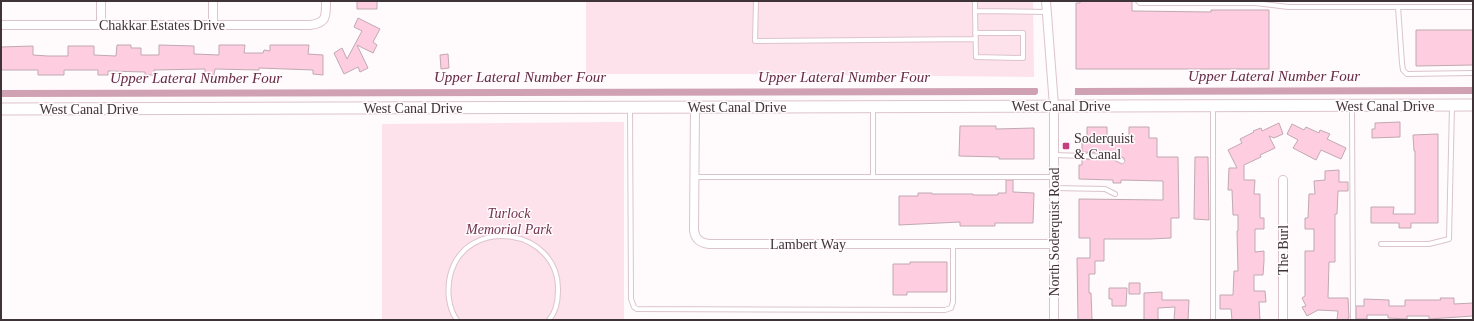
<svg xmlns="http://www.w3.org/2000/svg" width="1474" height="321" font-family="Georgia,serif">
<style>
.green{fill:#fde1eb}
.water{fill:#d0a1b3}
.building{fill:#ffcde0;stroke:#c0a9b2}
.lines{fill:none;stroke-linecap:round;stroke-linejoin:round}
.lane-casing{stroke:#dcc4cd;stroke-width:6}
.street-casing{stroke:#dcc4cd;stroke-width:10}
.secondary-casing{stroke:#dcc4cd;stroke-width:13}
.lane{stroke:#fff;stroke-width:4}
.street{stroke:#fff;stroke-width:8}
.secondary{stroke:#fff;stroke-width:11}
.poi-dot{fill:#c53f81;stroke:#fffafb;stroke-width:1.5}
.labels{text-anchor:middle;stroke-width:3;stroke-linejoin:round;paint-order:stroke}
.street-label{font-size:14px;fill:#3e3438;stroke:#fffafb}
.poi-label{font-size:14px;fill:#3e3438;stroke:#fffafb;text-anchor:start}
.park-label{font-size:14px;font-style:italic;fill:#6f334e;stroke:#fffafb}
.water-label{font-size:15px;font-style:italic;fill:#642944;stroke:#fffafb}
</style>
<rect width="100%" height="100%" fill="#fffafb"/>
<path class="green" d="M586,1H1033L1034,77L750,74H586Z
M624,122V320H382V124Z"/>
<path class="water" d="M1473,87V94L1075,95V88Z
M1037,88L1038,89V93L1036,95L1,97V90Z"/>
<path class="building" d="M357,1H377V9H357Z
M1080,1H1132V11L1211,12V10H1269V69H1076V3H1080Z
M358,18L380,29L373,42L377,45L373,53L357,45L368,68L360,72L358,67L344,74L334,53L342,48L347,59L362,31L354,27Z
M1416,30H1473V65L1416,66Z
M117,45H131V48H141V55H159V45L194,46V54L219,55V45H245L244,53H263L264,50L270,51V45H309L308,54L323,55V75L313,74V70L259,68V70L215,69L214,75H205V69L154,70V75H145V72L108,71V75H98V70H64V75H38V70H1V47L33,46V55L48,56H68V46H94V55L116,56Z
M448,54L449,68L441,69L440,55Z
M1400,122V137L1372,138V129H1375V123Z
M1279,123L1283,134L1274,138L1269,136L1275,148L1260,155L1261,157L1244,165V180H1255L1254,194H1260V218H1264V229H1255V252L1264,251V261L1263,275H1254V291H1265L1266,302H1259L1260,320H1232L1231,309H1220V295H1233L1234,271H1238L1237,231H1238V215H1233L1232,190H1228L1229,168H1237L1228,150L1242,143L1240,139L1254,132L1253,131L1261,128L1262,131Z
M1292,124L1304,130L1306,127L1319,133L1320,130L1330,134L1327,139L1346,148L1341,159L1321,150L1316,160L1293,148L1298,140L1287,134Z
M960,126H996V129L1034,128V159H999V157L959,156Z
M1087,127H1107V138H1129V127H1149V138H1157V157H1178L1179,218H1171V238L1150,239H1104V261H1095V274H1089V293H1091L1092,320H1078L1077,258H1090V238H1079V199L1163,200V181L1121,180V183H1113V180L1079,179V165H1082V159L1114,160L1122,164L1125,161L1124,158L1115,154L1082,152V138H1087Z
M1438,134V223H1411V228H1399V223H1371V207H1394L1393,214H1415V151H1414L1413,135Z
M1195,157H1208L1209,220L1194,219Z
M1339,170V182H1348V191H1338L1337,214H1335V262H1329L1328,298H1348L1349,318H1348V320H1337L1338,311L1318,310L1307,316L1302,307L1306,306L1302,298L1305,296V251H1314V229H1305V218H1308L1309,194H1315L1314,181L1325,180V171Z
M1006,180H1013V192L1034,193L1033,223H995V226H960V222L899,225V196H918V193H932V194H973V195H998V193H1006Z
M910,262H947V292H907V295H893V264H910Z
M1129,283H1140V294H1129Z
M1109,288H1127L1126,306H1112V299H1109Z
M1162,292V300H1189L1188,320H1174L1175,307L1158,308V320H1144V293Z
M1440,298H1454V304L1473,303V316L1429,319V316H1407V319L1388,318V315H1367V319H1356V306H1364V299L1389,300V306H1405V300H1441Z"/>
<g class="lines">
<defs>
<path id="lane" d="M756,1L755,41L976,39
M975,1V11L1047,12
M1138,1L1140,3H1255L1288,7H1473
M1398,7L1402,63L1403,70L1407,74L1473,73
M975,11L976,57L1023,58V33H975
M1213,106V320
M1352,106L1353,320
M630,107L631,299L634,307L637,309L945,310L951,308L953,302V244
M873,107V177
M1054,155L1115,157L1122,161
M695,177H1054
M1054,188L1105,189L1115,194
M1381,244H1429L1449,239L1452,106
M457,320C448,308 447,290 450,276C465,214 560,228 558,291C558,301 556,312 549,320"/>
<path id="street" d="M101,1V25
M1046,1L1054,106V320
M1,25H310C327,23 326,16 326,1
M213,25V1
M695,107L694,230C695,239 700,243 709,244H1053
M1283,320V180"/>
<path id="secondary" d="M1,109L1473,105"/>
</defs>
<use href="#lane" class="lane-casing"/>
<use href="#street" class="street-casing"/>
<use href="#secondary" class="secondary-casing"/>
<use href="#lane" class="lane"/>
<use href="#street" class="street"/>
<use href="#secondary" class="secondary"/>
</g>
<rect class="poi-dot" x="1062" y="142" width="8" height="8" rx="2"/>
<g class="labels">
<g class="street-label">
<text x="162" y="30">Chakkar Estates Drive</text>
<text x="1061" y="111">West Canal Drive</text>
<text x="1385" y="111">West Canal Drive</text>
<text x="737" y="112">West Canal Drive</text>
<text x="413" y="113">West Canal Drive</text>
<text x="89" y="114">West Canal Drive</text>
<text transform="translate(1054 232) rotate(-90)" y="5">North Soderquist Road</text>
<text x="808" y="249">Lambert Way</text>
<text transform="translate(1283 250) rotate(-90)" y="5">The Burl</text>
</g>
<g class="poi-label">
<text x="1074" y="143">Soderquist<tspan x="1074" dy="16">&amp; Canal</tspan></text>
</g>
<g class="park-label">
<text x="509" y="218">Turlock<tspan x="509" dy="16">Memorial Park</tspan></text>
</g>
<g class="water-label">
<text x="1274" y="81">Upper Lateral Number Four</text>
<text x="520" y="82">Upper Lateral Number Four</text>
<text x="844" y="82">Upper Lateral Number Four</text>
<text x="196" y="83">Upper Lateral Number Four</text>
</g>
</g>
<rect width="1474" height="321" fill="none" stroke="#3e3438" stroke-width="4"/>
</svg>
